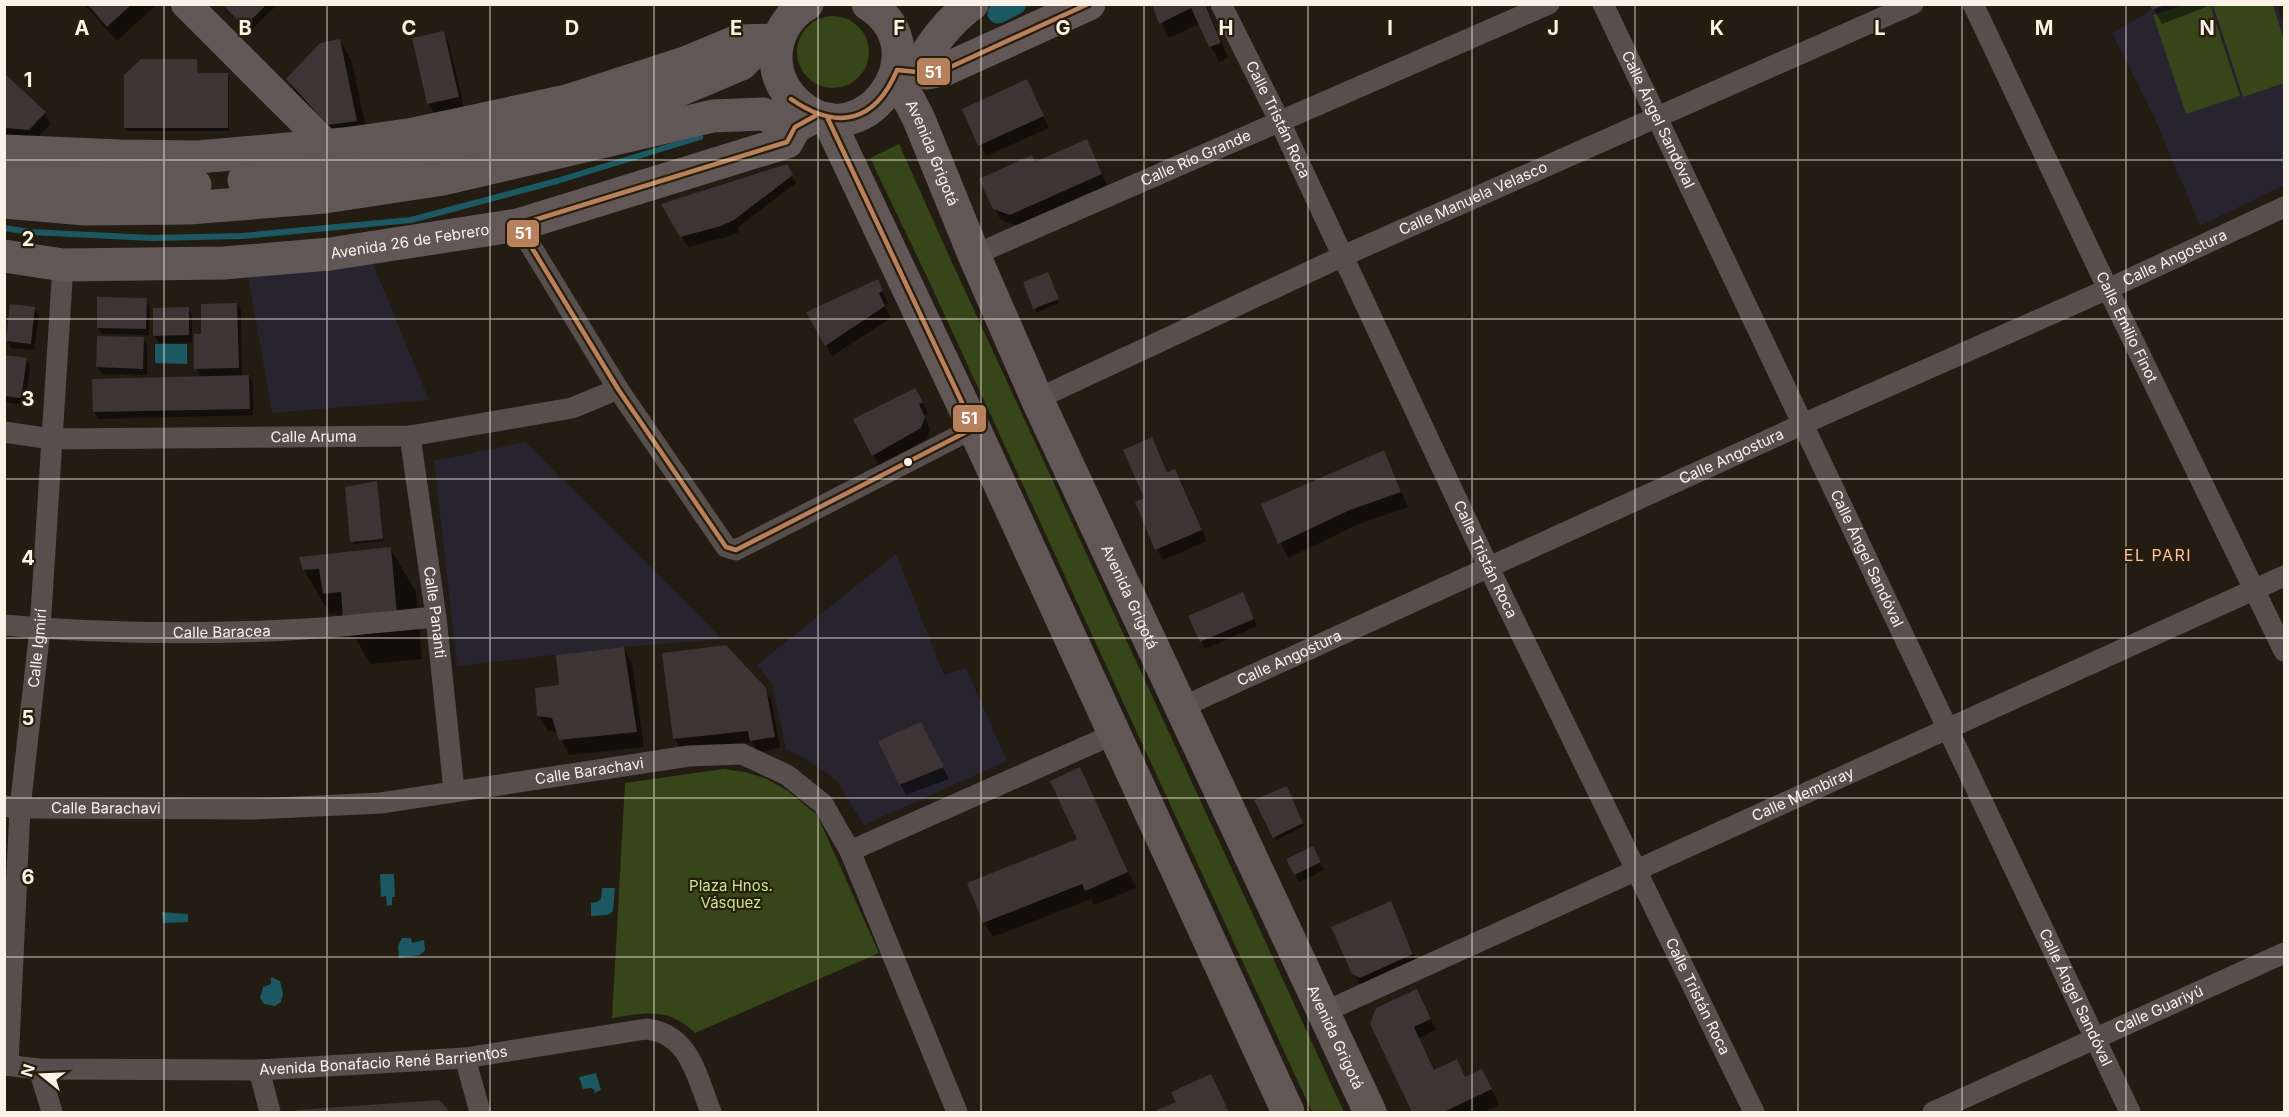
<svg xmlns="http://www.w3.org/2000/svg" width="2289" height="1117" font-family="Inter,sans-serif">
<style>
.education{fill:#27232f}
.green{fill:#364619}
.water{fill:#1c5861}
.shadow{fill:#0007}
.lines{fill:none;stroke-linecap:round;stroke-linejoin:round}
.stream{stroke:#1c5861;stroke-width:6}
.canal{stroke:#1c5861;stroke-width:21}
.building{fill:#3e3335}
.street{stroke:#574e4e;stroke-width:21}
.secondary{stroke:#635859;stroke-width:30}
.primary{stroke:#625757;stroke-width:33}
.bus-1-casing{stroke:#291d0b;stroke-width:9}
.bus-1{stroke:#b6815c;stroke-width:4.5}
.grid{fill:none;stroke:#fbf2e7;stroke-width:1.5;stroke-opacity:0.55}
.bus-dot{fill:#fbf2e7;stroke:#291d0b;stroke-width:2}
.labels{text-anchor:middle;stroke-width:4.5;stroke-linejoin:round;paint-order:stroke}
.street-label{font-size:15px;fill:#fbf2e7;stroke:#291d0b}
.park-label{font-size:15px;fill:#c4e794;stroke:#291d0b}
.neighbourhood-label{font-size:16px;letter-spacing:1.5px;fill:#ffc1a7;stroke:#291d0b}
.grid-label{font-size:20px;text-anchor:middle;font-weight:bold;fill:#fbf2e7;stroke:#291d0b;stroke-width:4.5;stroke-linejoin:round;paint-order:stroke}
.line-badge{stroke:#291d0b;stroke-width:2}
.badge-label{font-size:16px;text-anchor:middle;font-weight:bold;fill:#fff}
</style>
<rect width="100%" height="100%" fill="#221c12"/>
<path class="education" d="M2166,5H2277L2284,26V185L2200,226L2155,119L2112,33L2152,10Z
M373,264L429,400L272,413L248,276Z
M525,442L722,639L624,647L457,666L434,461Z
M896,554L944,675L966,668L1007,761L864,825L837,781L805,758L786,750L772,684L757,665Z"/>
<path class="green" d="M2186,4L2210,5L2240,96L2186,114L2153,15Z
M2213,5H2273L2284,40V83L2243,97Z
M797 52a36 36 0 1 1 72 0a36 36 0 1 1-72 0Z
M899,144L950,258L1344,1112H1312L928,279L870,158Z
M723,769L745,772L767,779L788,791L817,815L879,953L695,1033C668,1007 646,1013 612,1018L625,783Z"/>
<path class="water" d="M155,344H187V364L155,363Z
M380,874H394L395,897H392V905L387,906L386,896L381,897Z
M602,888H615L613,911L608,915L591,916V903L597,902L601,899Z
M162,912L188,914V922L163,923Z
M402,938H411L412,943L424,940L425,950L420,955L399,958L398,946Z
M271,977L280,981L283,994L281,1002L275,1006L264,1004L260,998L263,987L271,984Z
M596,1073L601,1090L594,1093L595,1090L591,1088L583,1089L579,1077Z"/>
<path class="shadow" d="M84,4H156V5L117,41Z
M222,4H276V6L248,33Z
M1153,4H1206L1228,58L1219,62L1200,23L1169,38Z
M2151,4H2214L2162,24Z
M443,32L449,44L464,108L435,115L429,104L414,39Z
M340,40L352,62L369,143L342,146L300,101L288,79Z
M197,61L198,74L227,75L229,78V131H127L125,127Z
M4,75L44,113L51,124L35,140L4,138Z
M1032,92L1049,128L986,156L963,109Z
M1092,152L1107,185L1017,226L1001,220L994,208L1036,164Z
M786,166L796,183L738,227L739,232L727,237L688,247L664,205Z
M1049,277L1059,303L1037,312L1025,283Z
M877,281L888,303L884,305L891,318L832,356L808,312Z
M146,300L150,307L149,335L102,334L98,327Z
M237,304L241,311L242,377L249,376L253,384V415L98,419L94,412L201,378L196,368L203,335Z
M34,308L39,315L34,350L11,348L7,340Z
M188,309L192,316V342L159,343L155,336Z
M143,338L147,346V375L102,374L97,367Z
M4,356L26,359L30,366L25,405L4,402Z
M921,400L928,413L924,416L930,429L927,439L879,466L873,455Z
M1152,439L1168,473L1175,470L1181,481L1207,541L1163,560L1157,549L1146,499Z
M1383,452L1408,507L1359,524L1288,558L1263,505Z
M376,482L384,541L354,544L352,541Z
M390,548L416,592L422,659L370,664L355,637L350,638L336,613L330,614L304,570Z
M1246,601L1257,626L1205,649L1190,617Z
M624,648L632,663L644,747L569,755L558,732L547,730L539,715L561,686Z
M764,688L771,700L780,748L758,752L752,742L681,749L675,738Z
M927,735L949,779L906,795L900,784Z
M1080,769L1136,888L1094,905L1091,899L993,937L984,923L969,884L1078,839Z
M1290,795L1304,826L1276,840L1256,801Z
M1316,855L1324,870L1299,882L1288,860Z
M1396,914L1419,966L1360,985L1353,973Z
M1422,1001L1436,1030L1419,1038L1435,1071L1456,1061L1466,1078L1490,1086L1499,1105L1483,1112H1414L1372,1023Z
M1214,1083L1228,1112H1157L1178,1103Z
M446,1109L448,1112L298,1111Z"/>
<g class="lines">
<path class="stream" d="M4,228L30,232L152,238L242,236L411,220L557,181L700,137"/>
<path class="canal" d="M998,13L1016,4"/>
</g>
<path class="building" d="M222,4H267L244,27Z
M1152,4H1205L1221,43L1209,47L1191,8L1159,24Z
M2150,4H2165V5L2152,10Z
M88,5H131L107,27Z
M444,31L459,97L427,104L412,38Z
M340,39L357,121L328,125L286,79L320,43Z
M141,59H197L198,73H228V128H124V75Z
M4,73L46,112L29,130L4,128Z
M1027,79L1044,116L978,146L962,109Z
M1087,139L1102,174L1010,215L993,209L979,179L1032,155L1035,162Z
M787,164L793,175L734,220L721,226L680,237L661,204Z
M1048,272L1059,299L1033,309L1023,282Z
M878,279L883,291L879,293L885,306L825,346L806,312Z
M97,297L147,298L146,329L97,328Z
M237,303L239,368L194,369V334H201V304Z
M10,304L35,307L31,344L6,341Z
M189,307V335L153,336V308Z
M97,336L144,337L143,369L96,367Z
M4,355L27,358L21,398L4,396Z
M249,375L250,409L93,412L92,379Z
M915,388L923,402L919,404L925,417L921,428L872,456L853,419Z
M1152,437L1167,472L1175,469L1202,530L1155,550L1135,502L1144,498L1123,450Z
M1384,450L1401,492L1350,510L1278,544L1261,504Z
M377,481L383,539L350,542L345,487Z
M391,547L397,615L343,621L341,592L323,594L319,569L303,570L299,557Z
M1243,592L1254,619L1200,642L1188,616Z
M726,645L766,688L775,737L750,741L748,731L673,739L662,653Z
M624,647L637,732L559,740L552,718L537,716L535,688L559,685L556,655Z
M921,722L944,767L899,785L878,741Z
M1080,767L1128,872L1085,891L1082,884L983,923L967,883L1077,839L1050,781Z
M1287,786L1303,823L1273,838L1254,800Z
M1313,846L1321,862L1294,875L1286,859Z
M1391,901L1413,954L1360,978L1352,974L1331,927Z
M1417,989L1431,1019L1414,1027L1434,1070L1457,1059L1465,1077L1482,1069L1492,1089L1444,1112H1412L1370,1024L1376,1008Z
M1211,1074L1229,1112H1153L1176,1102L1171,1092Z
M439,1100L447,1108L448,1112H297L296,1110Z"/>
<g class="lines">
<g class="street">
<path id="s1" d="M1221,4L1280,122L1488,566L1754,1112"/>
<path id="s2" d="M1603,4L2130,1112"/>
<path id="s3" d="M1973,4L2108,289L2284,651"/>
<path d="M518,225L618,389L726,547L736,550L974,428"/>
<path id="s4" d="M974,255L1549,4"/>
<path id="s5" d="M1037,399L1343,256L1913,4"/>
<path id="s6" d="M4,432L52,439L410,436L572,408L618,389"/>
<path id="s7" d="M410,436L436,617L454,790"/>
<path id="s8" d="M4,625C104,634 205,635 305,629C349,626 392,621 436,617"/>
<path id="s9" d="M1180,708L1803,424L2108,289L2284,207"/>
<path id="s10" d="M4,806L20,808L254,809L381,803L689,756L742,754L787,775L823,804L850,851L957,1112"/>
<path d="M850,851L1114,734"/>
<path id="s11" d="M1324,1012L2284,576"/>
<path d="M465,1058L480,1112"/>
<path id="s12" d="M4,1065L39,1069L259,1070L465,1058L646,1029C690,1033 697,1078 711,1112"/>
<path id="s13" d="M8,1065L20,808L40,629L63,265"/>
<path d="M39,1069L52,1112"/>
<path d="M259,1070L270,1112"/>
<path id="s14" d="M1933,1112L2284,953"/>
</g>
<path class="secondary" d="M186,4L327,145"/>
<g class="primary">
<path d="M807,4C788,15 776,35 776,57C776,77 784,92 799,105C862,160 943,51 868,4"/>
<path d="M897,70L928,73L946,69L1089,4"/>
<path d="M916,72C931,45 946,23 972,4"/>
<path id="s15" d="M893,82L909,100L918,117L974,255L1037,399L1370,1112"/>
<path d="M828,119L974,428L1288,1112"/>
<path d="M4,151L120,156L198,157L344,144L414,134L567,101L685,63L738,41L778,40"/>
<path d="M4,180L180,186L195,185"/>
<path d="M244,180L323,173L437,157L651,102L741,64L749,56"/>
<path d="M4,202L85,209L189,208L325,197L443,179L713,116L763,114L795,127"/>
<path id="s16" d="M4,256L63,265L224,263L330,254L518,225L787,142L795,127L815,116"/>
</g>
<defs>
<path id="bus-1" d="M791,99C837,131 875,123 897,70L928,73L946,69L1088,4
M815,116L795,127L787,142L518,225L618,389L726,547L736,550L974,428L828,119"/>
</defs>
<use href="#bus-1" class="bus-1-casing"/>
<use href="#bus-1" class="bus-1"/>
</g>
<path class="grid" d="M164,4V1112M327,4V1112M490,4V1112M654,4V1112M818,4V1112M981,4V1112M1144,4V1112M1308,4V1112M1472,4V1112M1635,4V1112M1798,4V1112M1962,4V1112M2126,4V1112M4,160H2284M4,319H2284M4,479H2284M4,638H2284M4,798H2284M4,957H2284"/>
<circle class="bus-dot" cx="908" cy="462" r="5"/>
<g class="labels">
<g class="street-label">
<text dy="5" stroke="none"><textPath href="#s1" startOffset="129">Calle Tristán Roca</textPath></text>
<text dy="5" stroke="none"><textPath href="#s2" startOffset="128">Calle Ángel Sandóval</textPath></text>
<text dy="5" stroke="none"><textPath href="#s15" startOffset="82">Avenida Grigotá</textPath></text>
<text dy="5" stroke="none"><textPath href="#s4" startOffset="242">Calle Río Grande</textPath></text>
<text dy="5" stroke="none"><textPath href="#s5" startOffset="480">Calle Manuela Velasco</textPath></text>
<text dy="5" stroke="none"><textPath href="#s16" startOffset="408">Avenida 26 de Febrero</textPath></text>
<text dy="5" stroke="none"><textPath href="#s9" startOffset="1092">Calle Angostura</textPath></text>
<text dy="5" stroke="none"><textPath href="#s3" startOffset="358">Calle Emilio Finot</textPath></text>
<text dy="5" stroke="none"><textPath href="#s6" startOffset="310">Calle Aruma</textPath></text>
<text dy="5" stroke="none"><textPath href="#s9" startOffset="606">Calle Angostura</textPath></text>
<text dy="5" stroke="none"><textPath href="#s2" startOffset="614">Calle Ángel Sandóval</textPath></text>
<text dy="5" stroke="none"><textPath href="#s1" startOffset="615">Calle Tristán Roca</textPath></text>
<text dy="5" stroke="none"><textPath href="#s15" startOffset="568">Avenida Grigotá</textPath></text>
<text dy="5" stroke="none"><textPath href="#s7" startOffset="178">Calle Pananti</textPath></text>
<text dy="5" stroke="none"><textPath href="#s8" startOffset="218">Calle Baracea</textPath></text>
<text dy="5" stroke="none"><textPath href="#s13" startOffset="418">Calle Igmirí</textPath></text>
<text dy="5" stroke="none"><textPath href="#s9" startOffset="120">Calle Angostura</textPath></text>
<text dy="5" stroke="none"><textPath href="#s10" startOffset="588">Calle Barachavi</textPath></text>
<text dy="5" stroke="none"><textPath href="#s11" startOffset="526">Calle Membiray</textPath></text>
<text dy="5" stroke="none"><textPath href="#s10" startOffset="102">Calle Barachavi</textPath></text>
<text dy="5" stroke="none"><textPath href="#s1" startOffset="1101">Calle Tristán Roca</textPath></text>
<text dy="5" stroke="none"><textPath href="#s2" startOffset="1100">Calle Ángel Sandóval</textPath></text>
<text dy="5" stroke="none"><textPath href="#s14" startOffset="248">Calle Guariyú</textPath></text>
<text dy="5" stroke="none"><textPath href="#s15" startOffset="1054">Avenida Grigotá</textPath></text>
<text dy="5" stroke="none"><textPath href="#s12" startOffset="380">Avenida Bonafacio René Barrientos</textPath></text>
</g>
<g class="park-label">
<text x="731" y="891">Plaza Hnos.<tspan x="731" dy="17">Vásquez</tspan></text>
</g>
<g class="neighbourhood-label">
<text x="2158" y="561">EL PARI</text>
</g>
</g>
<g class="grid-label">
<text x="82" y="35">A</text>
<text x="245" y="35">B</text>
<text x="409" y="35">C</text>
<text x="572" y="35">D</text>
<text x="736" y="35">E</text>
<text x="899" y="35">F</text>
<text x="1063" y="35">G</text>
<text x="1226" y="35">H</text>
<text x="1390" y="35">I</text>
<text x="1553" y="35">J</text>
<text x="1717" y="35">K</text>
<text x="1880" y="35">L</text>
<text x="2044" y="35">M</text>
<text x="2207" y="35">N</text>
<text x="28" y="87">1</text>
<text x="28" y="246">2</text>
<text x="28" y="406">3</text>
<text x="28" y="565">4</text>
<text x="28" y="725">5</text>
<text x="28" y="884">6</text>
</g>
<g class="line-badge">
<rect x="916" y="57" width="35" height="29" rx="6" fill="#b6815c"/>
<rect x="506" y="219" width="34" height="29" rx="6" fill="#b6815c"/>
<rect x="952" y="404" width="35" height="29" rx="6" fill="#b6815c"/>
</g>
<g class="badge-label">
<text x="933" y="78">51</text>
<text x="523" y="239">51</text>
<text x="969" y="424">51</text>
</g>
<rect width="2289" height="1117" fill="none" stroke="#fbf2e7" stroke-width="12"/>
<g transform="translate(42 1075) rotate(288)" stroke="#291d0b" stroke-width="4.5" paint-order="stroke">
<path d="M0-4.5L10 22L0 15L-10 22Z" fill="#fbf2e7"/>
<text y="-9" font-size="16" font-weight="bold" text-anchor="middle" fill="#fbf2e7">N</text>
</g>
</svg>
